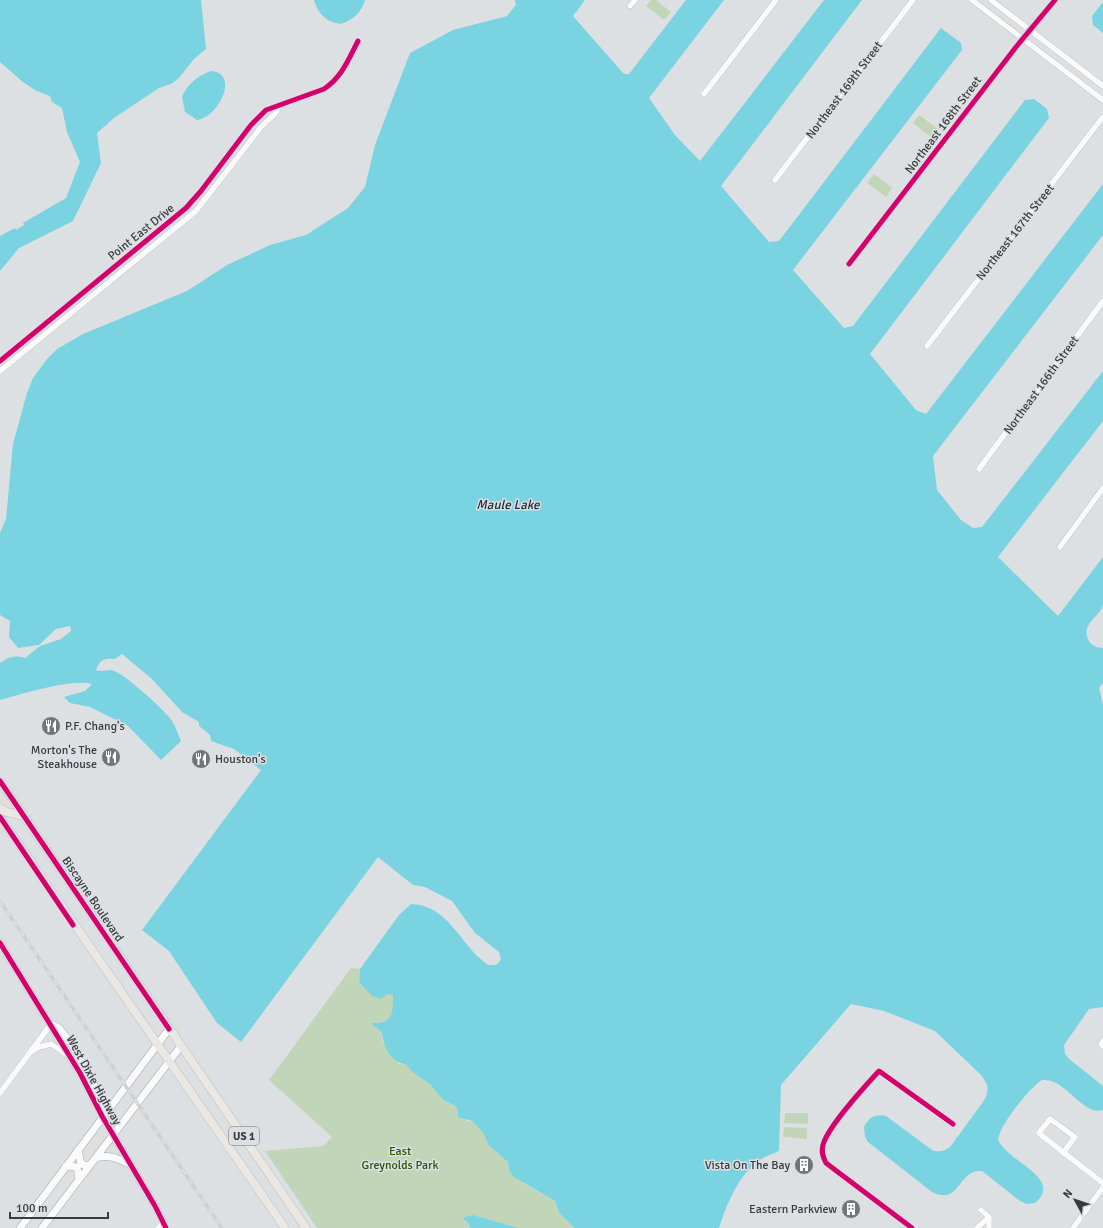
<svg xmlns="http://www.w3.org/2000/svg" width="1103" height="1228" font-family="Signika,sans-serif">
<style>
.green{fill:#c1d6b8}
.water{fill:#79d3e0}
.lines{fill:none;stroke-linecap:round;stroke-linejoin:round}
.minor-casing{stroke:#a9abad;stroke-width:6}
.tertiary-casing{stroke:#a9abad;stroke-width:8}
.primary-casing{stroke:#bdbebf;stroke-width:9}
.minor{stroke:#fafafb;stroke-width:5.5}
.tertiary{stroke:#fafafb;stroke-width:7}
.primary{stroke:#ebe8e4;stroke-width:8}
.rail-casing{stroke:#cecfcf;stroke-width:3.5}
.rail{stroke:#dbe0e4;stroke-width:2;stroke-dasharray:6;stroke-linecap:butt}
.cycleway-casing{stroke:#dbe0e4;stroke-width:8}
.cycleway{stroke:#d6006c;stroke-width:5}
.labels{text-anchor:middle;stroke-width:3;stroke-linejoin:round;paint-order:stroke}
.shield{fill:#dbe0e4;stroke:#6a6c6e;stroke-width:1}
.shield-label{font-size:11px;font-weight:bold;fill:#393b3c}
.street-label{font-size:12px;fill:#393b3c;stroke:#dbe0e4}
.poi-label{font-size:12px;fill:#393b3c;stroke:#dbe0e4;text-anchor:end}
.park-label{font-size:12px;fill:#2b5300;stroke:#dbe0e4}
.water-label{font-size:13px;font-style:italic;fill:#1a3034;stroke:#dbe0e4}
</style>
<rect width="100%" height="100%" fill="#dde0e2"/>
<path class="green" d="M651,0H656L671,12L664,20L646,6Z
M919,115L938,129L931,137L913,123Z
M874,174L892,188L886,197L867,183Z
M351,968L360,969L359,982L387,994L393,995C393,1015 394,1022 372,1023L382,1033V1041L399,1064H406L411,1071L430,1084L443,1100L455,1106L467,1121C481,1122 483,1136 489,1145C493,1151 503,1157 508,1162L509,1170L523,1183L555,1201L560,1214L575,1228H519L473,1215L465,1222L468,1223L471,1228H317L265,1151L323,1146L332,1137L269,1080Z
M785,1113H808V1124L784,1123Z
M784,1127L807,1128V1139L783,1137Z"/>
<path class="water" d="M0,0H201L206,49L194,59L179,78L171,84L159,88L114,118L97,133L101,163L73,221L19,248L0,271V236L15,228L16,230L24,225L23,223L66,198L80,162L67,132L62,108L52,102L50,96L35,90L23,82L0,62Z
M314,0H365C362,12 353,20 341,24C326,22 318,14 314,0Z
M515,0H585L573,16L624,74H629L686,0H724L649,98L675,135L700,161L824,0H862L721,186L769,242L779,241L941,28L961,43L962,50L793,270L844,328L853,326L1025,100L1034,99L1047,109L1049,118L870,354L916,410L926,414L1103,184V235L933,456L937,490L961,520L973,528L982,527L1103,371V421L998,557L1058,616L1103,557C1103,572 1103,589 1103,604C1101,617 1081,623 1088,639C1090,645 1097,648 1103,648V683L1099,688L1103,705V1007L1089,1009L1064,1045L1065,1054L1069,1059L1103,1086V1110C1085,1116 1068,1085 1051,1081C1048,1080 1045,1080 1042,1080C1030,1087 999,1126 998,1140C1009,1163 1064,1178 1035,1203L1027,1204L1020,1201L982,1171C957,1169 961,1206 932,1192L868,1142L865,1137L864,1127C868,1118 875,1113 886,1116L932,1150C938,1153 944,1151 950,1147L983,1102C990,1091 989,1084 980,1074L935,1031L884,1011L851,1004L781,1085L779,1151C773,1154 765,1156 760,1160C738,1175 727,1204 719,1228H575L560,1214L555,1201L514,1177L509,1170L508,1162L489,1146L482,1131L472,1121L458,1117V1110L455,1106L443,1100L430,1084L411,1071L406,1064C391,1063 383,1046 382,1033L371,1023C393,1024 393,1014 393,995L387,994L381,999L372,996L359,982L360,969L399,915L411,904C440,905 453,928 470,948C475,955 482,960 488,965H496L501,960L499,952L475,933L452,901L425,887L413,885L378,857L241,1042L217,1023L169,951L142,930L261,770L234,749L211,741L210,735L199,726V722L182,712L152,679L122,654L115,659C104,658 100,659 96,670C102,672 105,670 111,670C122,671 166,711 172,721C176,727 178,735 181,741L161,760L128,726L90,707L70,703L64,697L85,691L92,684C72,678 22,694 0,700V663C9,657 14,655 25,658L40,646L61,639L71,631L70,626L56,629L39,645L18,648L9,637L10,621L0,615V533L6,519L13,444L27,393L33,378L47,359L57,349L83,334L187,291L227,265L270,245L306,235L348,208L365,187L375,145L410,53L453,30L507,16L516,5Z
M1103,2V33L1093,25L1092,16Z
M211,71C240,73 219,117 197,120L185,112L182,97C186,85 199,75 211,71Z
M473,1215L519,1228H471L468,1223L463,1219L465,1217Z"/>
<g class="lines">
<defs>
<path id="minor" d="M972,0L1103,100
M991,0L1103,86
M630,6L635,0
M704,94L776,0
M775,180L913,0
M849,264L1016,47L1055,0
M927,346L1103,117
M0,361L186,208L201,191L251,125L266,110L324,89C342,77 348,60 358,41
M0,371L196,211L261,127L275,114L279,106
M979,469L1103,301
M1060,547L1103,488
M1103,1041L1101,1044L1103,1046
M31,1052L39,1047L51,1044L67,1055
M0,1093L51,1024
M1063,1153L1075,1137L1050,1119L1039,1133L1041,1135L1103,1183
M981,1210L989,1217V1228
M158,1228L163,1222
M912,1228L826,1163C823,1157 821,1152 823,1145C827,1128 866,1085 879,1071L953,1124
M977,1228L989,1217
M1073,1228L1103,1187"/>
<path id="tertiary" d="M0,943L80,1073L102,1116L155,1206L166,1228
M51,1024L59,1028L71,1043L102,1100V1114
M78,1150L81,1164L89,1166
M96,1158C110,1154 119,1159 131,1165
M66,1166L77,1167L79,1179
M20,1228L169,1029
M42,1228L181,1046"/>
<path id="primary" d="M0,781L306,1228
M0,808L7,812L24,816
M0,817L285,1228"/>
</defs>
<use href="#minor" class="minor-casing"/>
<use href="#tertiary" class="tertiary-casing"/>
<use href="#primary" class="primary-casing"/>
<use href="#minor" class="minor"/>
<use href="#tertiary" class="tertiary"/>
<use href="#primary" class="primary"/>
<defs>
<path id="rail" d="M0,901L222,1228"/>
</defs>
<use href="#rail" class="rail-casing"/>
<use href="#rail" class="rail"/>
<defs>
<path id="cycleway" d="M849,264L1016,47L1055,0
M0,361L186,208L201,191L251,125L266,110L324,89C342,77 348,60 358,41
M0,781L169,1029
M0,817L73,925
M0,943L80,1073L102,1116L155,1206L166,1228
M912,1228L826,1163C823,1157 821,1152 823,1145C827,1128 866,1085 879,1071L953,1124"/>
</defs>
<use href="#cycleway" class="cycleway-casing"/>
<use href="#cycleway" class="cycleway"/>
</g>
<defs>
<symbol id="restaurant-disc" viewBox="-11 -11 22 22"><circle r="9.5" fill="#727576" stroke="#dbe0e4"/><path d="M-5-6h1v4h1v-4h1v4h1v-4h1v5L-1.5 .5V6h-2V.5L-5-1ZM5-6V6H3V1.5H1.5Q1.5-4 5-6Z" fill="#fff"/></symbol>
<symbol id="building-disc" viewBox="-11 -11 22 22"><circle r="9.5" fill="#727576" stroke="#dbe0e4"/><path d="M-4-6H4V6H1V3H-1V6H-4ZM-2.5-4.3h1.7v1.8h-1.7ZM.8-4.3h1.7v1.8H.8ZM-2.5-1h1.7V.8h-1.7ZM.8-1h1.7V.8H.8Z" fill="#fff"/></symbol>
</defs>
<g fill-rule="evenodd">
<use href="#restaurant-disc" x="40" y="715" width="22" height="22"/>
<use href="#restaurant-disc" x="100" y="746" width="22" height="22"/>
<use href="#restaurant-disc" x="190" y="748" width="22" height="22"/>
<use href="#building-disc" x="793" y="1154" width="22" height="22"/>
<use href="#building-disc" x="840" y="1198" width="22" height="22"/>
</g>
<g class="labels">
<rect class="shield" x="229" y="1127" width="30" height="18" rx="3"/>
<g class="shield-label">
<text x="244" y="1140">US 1</text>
</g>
<g class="street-label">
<text transform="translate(844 90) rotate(-53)" y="4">Northeast 169th Street</text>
<text transform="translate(943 125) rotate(-53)" y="4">Northeast 168th Street</text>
<text transform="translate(141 232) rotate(-39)" y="4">Point East Drive</text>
<text transform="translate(1015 232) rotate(-52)" y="4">Northeast 167th Street</text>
<text transform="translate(1041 385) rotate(-54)" y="4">Northeast 166th Street</text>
<text transform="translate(93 899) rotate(56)" y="4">Biscayne Boulevard</text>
<text transform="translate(94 1080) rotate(61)" y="4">West Dixie Highway</text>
</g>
<g class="poi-label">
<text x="65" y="730" text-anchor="start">P.F. Chang's</text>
<text x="97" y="754">Morton's The<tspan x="97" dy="14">Steakhouse</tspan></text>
<text x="215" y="763" text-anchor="start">Houston's</text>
<text x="790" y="1169">Vista On The Bay</text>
<text x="837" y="1213">Eastern Parkview</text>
</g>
<g class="park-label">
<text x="400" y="1155">East<tspan x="400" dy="14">Greynolds Park</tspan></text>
</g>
<g class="water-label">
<text x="508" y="509">Maule Lake</text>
</g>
</g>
<g transform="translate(1075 1200) rotate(310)" stroke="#dbe0e4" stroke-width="3" paint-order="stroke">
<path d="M0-3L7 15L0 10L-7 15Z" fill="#393b3c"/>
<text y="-6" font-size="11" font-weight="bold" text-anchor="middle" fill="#393b3c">N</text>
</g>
<path d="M10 1212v6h98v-6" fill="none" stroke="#393b3c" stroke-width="2"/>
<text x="16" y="1212" font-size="12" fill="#393b3c" stroke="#dbe0e4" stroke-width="3" paint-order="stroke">100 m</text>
</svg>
